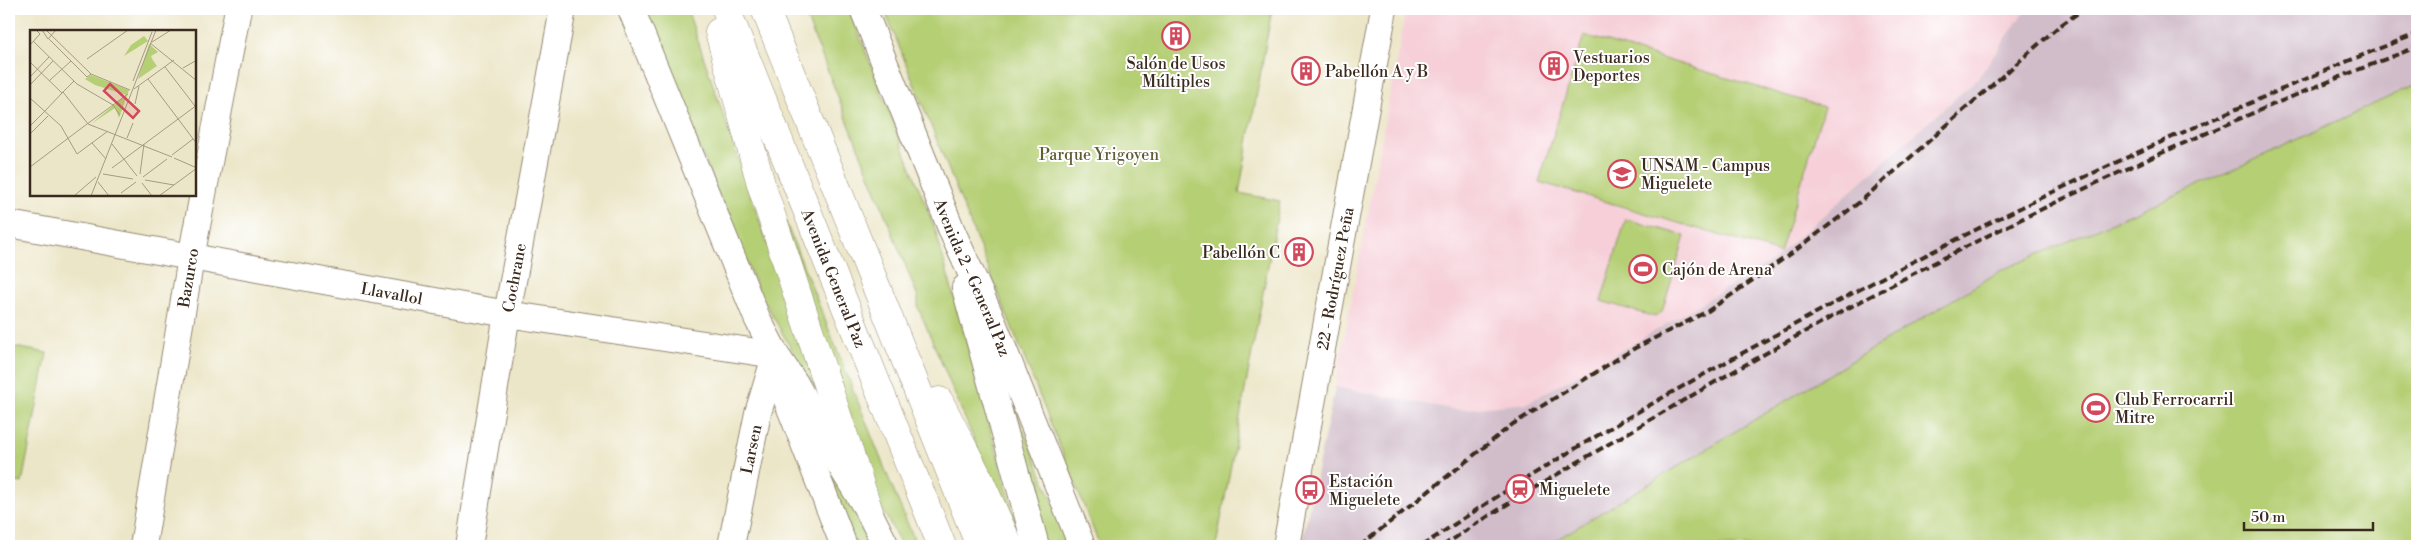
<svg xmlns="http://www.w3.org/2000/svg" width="2426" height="555" font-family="'Libre Bodoni',serif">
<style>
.built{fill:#f6cfd8}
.industrial{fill:#d1bdca}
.green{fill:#b5cf75;stroke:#787c4a}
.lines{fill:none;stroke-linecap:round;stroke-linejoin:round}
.minor-casing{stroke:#948873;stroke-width:28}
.highway-casing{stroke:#948873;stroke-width:29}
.minor{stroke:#fff;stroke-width:26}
.highway{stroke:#fff;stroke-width:28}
.rail{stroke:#3b2a1e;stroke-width:4;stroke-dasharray:8 4;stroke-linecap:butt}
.labels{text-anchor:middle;stroke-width:4;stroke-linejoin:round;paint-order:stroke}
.poi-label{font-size:16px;fill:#3b2a1e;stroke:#fff;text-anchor:start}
.park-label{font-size:16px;fill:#605c38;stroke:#fff}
.street-label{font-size:16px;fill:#3b2a1e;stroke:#fff}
.inset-road{fill:none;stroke:#a59b84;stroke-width:1}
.view{fill:#d1495b;fill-opacity:0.15;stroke:#d1495b;stroke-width:2.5}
.inset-edge{fill:none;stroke:#3b2a1e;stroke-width:2.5}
</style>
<rect width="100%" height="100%" fill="#fff"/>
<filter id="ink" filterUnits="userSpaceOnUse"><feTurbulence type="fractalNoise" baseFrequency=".02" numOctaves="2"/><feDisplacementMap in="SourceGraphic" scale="10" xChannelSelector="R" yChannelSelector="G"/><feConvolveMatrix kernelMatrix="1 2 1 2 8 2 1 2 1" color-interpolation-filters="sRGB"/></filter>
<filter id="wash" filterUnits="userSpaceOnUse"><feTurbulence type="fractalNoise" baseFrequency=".0096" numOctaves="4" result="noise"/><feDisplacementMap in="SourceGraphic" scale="20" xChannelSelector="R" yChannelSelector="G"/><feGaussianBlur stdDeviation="1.12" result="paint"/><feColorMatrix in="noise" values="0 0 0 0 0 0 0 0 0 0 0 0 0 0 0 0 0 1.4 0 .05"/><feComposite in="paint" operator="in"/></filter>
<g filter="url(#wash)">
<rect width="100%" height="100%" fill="#ece6c8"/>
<path class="built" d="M1406,9H2026L1978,78L1773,260L1638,341L1527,403L1457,410L1335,387Z"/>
<path class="industrial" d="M2026,9H2417V84L2208,181L2002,270L1548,546H1301L1335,387L1457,410L1527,403L1638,341L1773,260L1978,78Z"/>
<path class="green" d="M643,9H687L822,403L758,290Z
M803,9H849L935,229L1023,546H1019L918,307V297Z
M884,9H1272L1239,193L1280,201L1216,546H1100Z
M1584,35L1824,107L1780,253L1539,182Z
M2417,84V546H1546L2002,270L2208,181Z
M767,176L895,494L917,546H902L880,505Z
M1626,219L1685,236L1662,312L1655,317L1601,301Z
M9,346L47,353L22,483L9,480Z
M999,370L1071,546H1044Z
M811,428L874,546H856Z"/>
</g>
<g filter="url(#ink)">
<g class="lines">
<defs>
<g id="minor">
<path d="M631,9L757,318L776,355L795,383L834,455L869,512L886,546"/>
<path id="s1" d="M863,9L952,231L992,320L1082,546"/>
<path id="s2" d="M9,224L507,314L776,355"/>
<path d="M965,288L1036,546"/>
<path d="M781,385L844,546"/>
<path id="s3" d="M143,546L191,258L238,9"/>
<path id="s4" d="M469,546L507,314L563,9"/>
<path id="s5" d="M731,546L758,413L774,360"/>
<path id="s6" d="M1286,546L1384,9"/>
</g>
<g id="highway">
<path id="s7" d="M726,9L942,546"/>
<path d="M765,9L980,546"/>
<path d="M719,32L761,184L869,512"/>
<path d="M939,401L979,479L1009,546"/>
</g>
</defs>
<use href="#minor" class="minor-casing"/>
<use href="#highway" class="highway-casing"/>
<use href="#minor" class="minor"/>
<use href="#highway" class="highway"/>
<path class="rail" d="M1360,546L1513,424L1635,348L1708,311L1792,253L1861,201L2058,27L2084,9
M1422,546C1547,461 1681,386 1814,314C1943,244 2075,179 2209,121C2278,91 2347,60 2417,34
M1443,546C1509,501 1580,461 1650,420C1895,275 2151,148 2417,47"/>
</g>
</g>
<defs>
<symbol id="building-ring" viewBox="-11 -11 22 22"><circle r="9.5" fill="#fff" stroke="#d1495b" stroke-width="1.5"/><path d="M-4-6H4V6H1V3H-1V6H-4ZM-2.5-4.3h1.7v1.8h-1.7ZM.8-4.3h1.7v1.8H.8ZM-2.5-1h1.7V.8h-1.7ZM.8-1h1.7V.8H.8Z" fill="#d1495b"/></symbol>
<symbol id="university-ring" viewBox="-11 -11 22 22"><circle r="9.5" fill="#fff" stroke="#d1495b" stroke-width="1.5"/><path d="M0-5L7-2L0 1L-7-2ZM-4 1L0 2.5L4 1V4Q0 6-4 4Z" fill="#d1495b"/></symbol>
<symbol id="stadium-ring" viewBox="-11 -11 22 22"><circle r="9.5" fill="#fff" stroke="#d1495b" stroke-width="1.5"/><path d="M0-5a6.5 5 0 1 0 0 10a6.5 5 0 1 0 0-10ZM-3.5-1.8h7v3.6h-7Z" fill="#d1495b"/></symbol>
<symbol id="station-ring" viewBox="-11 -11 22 22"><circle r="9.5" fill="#fff" stroke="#d1495b" stroke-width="1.5"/><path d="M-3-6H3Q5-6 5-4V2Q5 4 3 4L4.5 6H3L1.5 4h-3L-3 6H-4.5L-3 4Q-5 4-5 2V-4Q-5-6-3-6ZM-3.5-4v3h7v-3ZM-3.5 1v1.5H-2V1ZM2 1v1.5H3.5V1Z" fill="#d1495b"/></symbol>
<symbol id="bus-ring" viewBox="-11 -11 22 22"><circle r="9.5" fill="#fff" stroke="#d1495b" stroke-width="1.5"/><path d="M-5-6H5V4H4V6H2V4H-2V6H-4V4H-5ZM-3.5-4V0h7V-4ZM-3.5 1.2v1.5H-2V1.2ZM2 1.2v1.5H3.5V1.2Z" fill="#d1495b"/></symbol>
</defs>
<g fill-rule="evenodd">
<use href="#building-ring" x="1160" y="20" width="32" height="32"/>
<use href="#building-ring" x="1538" y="50" width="32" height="32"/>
<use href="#building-ring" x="1290" y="55" width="32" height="32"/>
<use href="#university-ring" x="1606" y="158" width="32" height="32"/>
<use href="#building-ring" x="1283" y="236" width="32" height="32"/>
<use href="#stadium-ring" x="1627" y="253" width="32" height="32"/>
<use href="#stadium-ring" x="2080" y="392" width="32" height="32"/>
<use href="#station-ring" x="1504" y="473" width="32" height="32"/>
<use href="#bus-ring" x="1294" y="474" width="32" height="32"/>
</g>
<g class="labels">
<g class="poi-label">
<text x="1573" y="63">Vestuarios<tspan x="1573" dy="18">Deportes</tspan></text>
<text x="1176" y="69" text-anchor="middle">Salón de Usos<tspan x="1176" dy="18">Múltiples</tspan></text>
<text x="1325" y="77">Pabellón A y B</text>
<text x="1641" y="171">UNSAM - Campus<tspan x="1641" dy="18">Miguelete</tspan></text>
<text x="1280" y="258" text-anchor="end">Pabellón C</text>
<text x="1662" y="275">Cajón de Arena</text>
<text x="2115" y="405">Club Ferrocarril<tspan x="2115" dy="18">Mitre</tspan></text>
<text x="1329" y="487">Estación<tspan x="1329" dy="18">Miguelete</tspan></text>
<text x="1539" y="495">Miguelete</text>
</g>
<g class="park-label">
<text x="1099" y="160">Parque Yrigoyen</text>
</g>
<g class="street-label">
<text dy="6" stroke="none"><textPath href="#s3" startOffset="272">Bazurco</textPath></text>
<text dy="6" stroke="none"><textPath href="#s4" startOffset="272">Cochrane</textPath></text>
<text dy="6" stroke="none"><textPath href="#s7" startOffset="290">Avenida General Paz</textPath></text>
<text dy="6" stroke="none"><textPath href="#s1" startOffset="290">Avenida 2 - General Paz</textPath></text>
<text dy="6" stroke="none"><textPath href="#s6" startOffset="272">22 - Rodríguez Peña</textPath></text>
<text dy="6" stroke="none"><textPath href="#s2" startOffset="389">Llavallol</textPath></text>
<text dy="6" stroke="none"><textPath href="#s5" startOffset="99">Larsen</textPath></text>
</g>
</g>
<g transform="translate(30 30)">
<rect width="166" height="166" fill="#ece6c8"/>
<path d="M114,6L118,11L94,26L101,15ZM119,14L128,22L121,26L123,29L120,26L127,36L108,49ZM61,45L99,60L89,88L85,78L61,94L96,65L65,55L55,49Z" fill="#b5cf75"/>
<path class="inset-road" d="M12,0L18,9L26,0M16,0L61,44L100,60M19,9L57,47L61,44M3,11L47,54L83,75L90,85M122,12L141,0M120,13L167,51M0,15L10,4L6,0M57,29L98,0M0,32L32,63M135,37L165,76M153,38L167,30M0,47L19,27M118,49L167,114M19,51L41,31M103,51L122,2M0,55L23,31M104,59L144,30M33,62L44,51M0,68L31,96L47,124L78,101M105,74L109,56M83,75L98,64M14,82L33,62L58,94L142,127M57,94L83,75M0,96L14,82M0,104L18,86M97,108L103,93M62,113L76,129M82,114L107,146M142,125L163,109M144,128L167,138M0,137L57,94M82,138L167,75M73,144L103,149M110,144L114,114M113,147L137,129M115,150L144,155M68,152L79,166M112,153L122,166M91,163L106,152M44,166L66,147M61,166L126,0M129,166L167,138"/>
<path class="view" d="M80,54L109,81L103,88L74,61Z"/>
<rect width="166" height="166" class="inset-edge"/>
</g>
<rect width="2426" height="555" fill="none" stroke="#fff" stroke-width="30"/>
<path d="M2244 522v8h129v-8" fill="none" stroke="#3b2a1e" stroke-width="2.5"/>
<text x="2251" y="522" font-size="15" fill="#3b2a1e" stroke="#ffffff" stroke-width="4" paint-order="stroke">50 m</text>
</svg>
